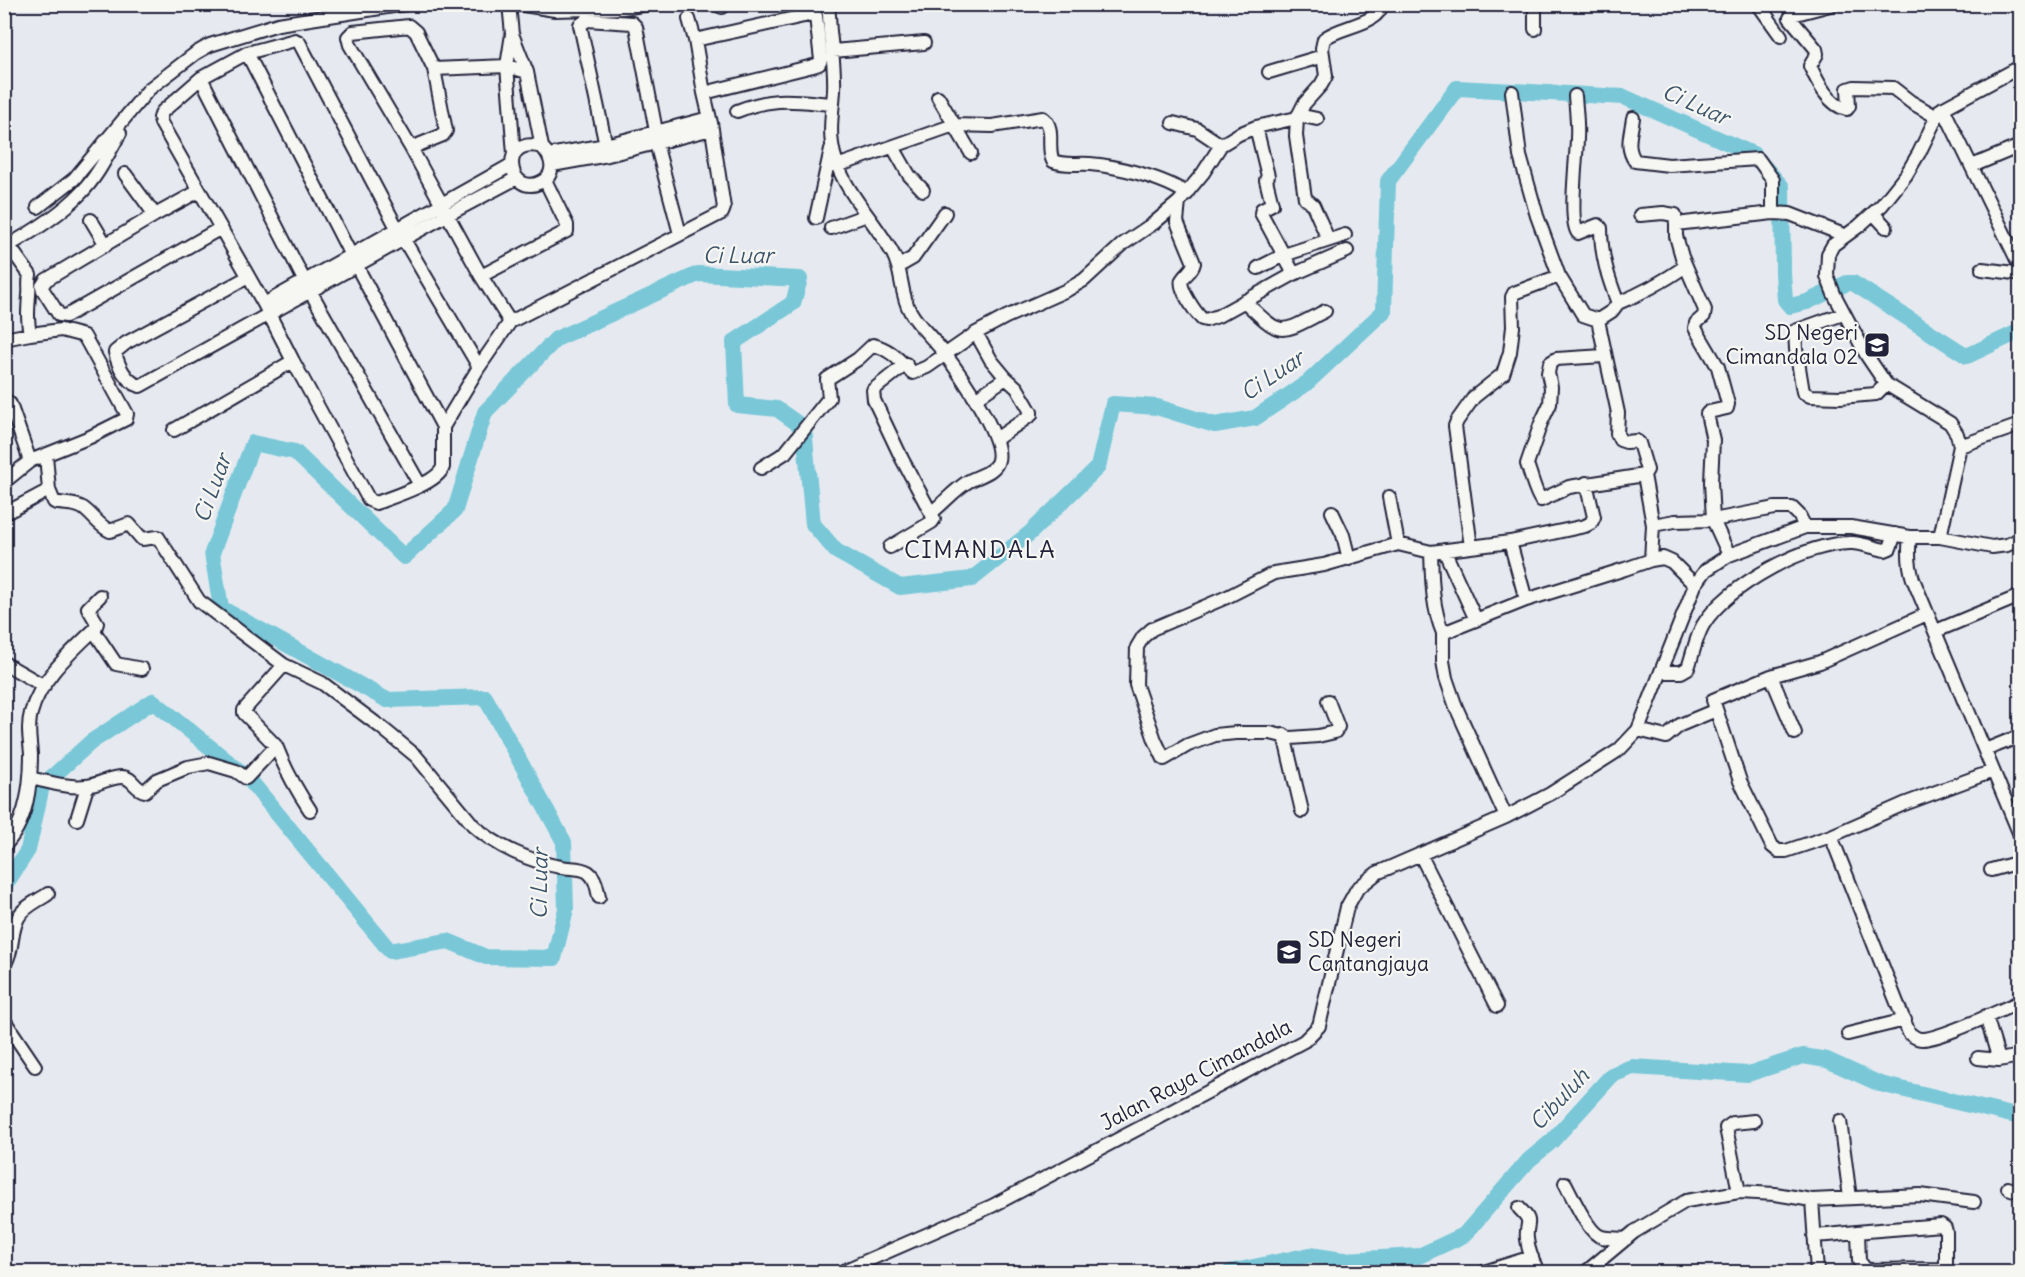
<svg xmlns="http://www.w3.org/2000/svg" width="2025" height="1277" font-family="Delius,sans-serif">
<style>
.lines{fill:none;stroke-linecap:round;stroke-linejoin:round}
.river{stroke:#79c7d7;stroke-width:16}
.minor-casing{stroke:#22223b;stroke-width:16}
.minor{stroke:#f6f6f2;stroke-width:12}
.labels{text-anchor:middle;stroke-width:4.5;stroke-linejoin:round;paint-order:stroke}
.poi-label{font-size:21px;fill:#22223b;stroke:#f6f6f2;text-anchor:end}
.street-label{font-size:21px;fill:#22223b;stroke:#f6f6f2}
.water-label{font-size:22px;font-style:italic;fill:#3c546a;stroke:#f6f6f2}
.quarter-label{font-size:24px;letter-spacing:1.5px;fill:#22223b;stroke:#f6f6f2}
</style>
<rect width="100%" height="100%" fill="#e6eaf0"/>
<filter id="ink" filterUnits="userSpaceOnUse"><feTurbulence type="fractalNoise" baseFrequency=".0167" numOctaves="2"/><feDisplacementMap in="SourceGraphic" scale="12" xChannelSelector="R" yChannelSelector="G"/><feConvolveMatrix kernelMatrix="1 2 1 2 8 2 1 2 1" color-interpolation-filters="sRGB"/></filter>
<g filter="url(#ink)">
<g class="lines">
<path class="river" d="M4,887L28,850L42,786L91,742L153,701L248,778L390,951L448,941L486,957L554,958L566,909L564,842L485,697L387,700L221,608L212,553L253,443L295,452L404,557L455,510L485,412L556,339L698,274L800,279L793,303L734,342L737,405L777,409L804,428L813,524L836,551L900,587L972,579L1030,533L1098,467L1113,404L1157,407L1215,425L1255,418L1307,383L1384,311L1388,181L1457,88L1624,97L1753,154L1782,187L1783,274L1785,300L1790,306L1807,302L1847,283H1853L1967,356L2020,331
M1230,1272L1310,1255L1343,1260L1419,1256L1464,1235L1529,1160L1552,1141L1612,1075L1632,1067L1748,1074L1803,1056L1827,1060L1880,1084L2020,1117"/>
<defs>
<path id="minor" d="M509,4L512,34L507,66L514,154
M517,4L555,10L622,8L650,4
M715,4L722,7L726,4
M827,4C830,13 829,23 830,31C832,51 835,70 834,90C833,109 829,126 832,144C837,185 874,219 893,254C903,272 900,294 910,311C918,326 934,339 944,353C959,372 1004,437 998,460C996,472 978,476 969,481C955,489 944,503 931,513L934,519L932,522L890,547
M1758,4L1781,36
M1834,4L1792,15L1790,18L1816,49L1817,54L1810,66C1817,81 1829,106 1847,109L1849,106L1848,89L1854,87L1893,88L1911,102L1935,116
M689,19L695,40L704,93
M1535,29V4
M512,34L527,72L542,147C552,157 557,174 541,182C508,199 497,134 542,147
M833,51L924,43
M247,53L356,265L443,427
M1269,72L1323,56
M201,78L304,280L420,485
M1512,92L1520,156L1537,216L1559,276L1583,315L1598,320
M1575,96C1576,110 1578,124 1577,138C1577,157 1568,221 1578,233L1598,225L1601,228C1601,255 1608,278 1618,303
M938,97L971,153
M1943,108L2020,266L2019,271L2015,273L1982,269
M737,111C774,96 795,101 833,104
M1298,115L1317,119
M1297,118L1296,136L1305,198L1313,205L1328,239
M1633,118C1631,134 1625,147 1635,161L1669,165L1758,159L1773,180V213
M1173,123L1197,129L1221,145
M1256,127L1268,176L1266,180L1272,204L1262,209L1261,213L1294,274
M893,147L909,175L923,190
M411,148L443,135L446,131L434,69
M549,155L606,145L709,118
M608,155L580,25L587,20L632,23L636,27L656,131V143L680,234
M552,165L608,155L712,129
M837,166L954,125L992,126L1043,118C1056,128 1046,148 1053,161C1065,166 1077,163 1090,164C1117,166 1165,178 1187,194
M1972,166L2020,146
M125,174L155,215
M199,191L155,215L46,280L42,286L43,290L59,315L66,316L221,228
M1179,202L1177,222L1194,263C1192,272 1186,273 1182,280C1178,288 1196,313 1202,319L1206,320L1218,316L1294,274L1347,251
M38,207L74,179L149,89L196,53L210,45L278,24L406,4
M1873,213L1886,227
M1640,215L1663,213L1675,215L1676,224
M816,218L831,149
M91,220L106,245
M831,228L867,215
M9,246L30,275C28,283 30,288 29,295C28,310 27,319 30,334L61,330L84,336L127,414L126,419L90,437L30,461
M4,248C31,233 60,215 81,193C98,176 108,154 120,133
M899,266L913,258L945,213
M1258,268L1284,255L1345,235
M481,276L411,148L350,45L348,37L353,32L409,26L416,32L434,69L507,66L527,72
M248,277L126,343L115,352C118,366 126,382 140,386L447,215L517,178
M1244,301C1283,338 1278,335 1325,311
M1618,303C1643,293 1664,281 1686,266
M264,304L511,165
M1843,314L1795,331L1796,349L1803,392L1810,396L1840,397L1876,394L1886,384
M1598,320L1618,413L1617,434L1620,440L1626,442L1636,441L1639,443L1647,470L1644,475L1653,525L1651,560
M1598,320L1612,311L1618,303
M510,322L481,276L567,231V225L545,180
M976,333L991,360L1006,378
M4,339L30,334
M1604,356L1556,359L1550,363L1548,373L1551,387L1550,404L1541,423L1527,464C1530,472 1536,495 1541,500L1569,487L1644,475
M906,364L873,390L874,400L902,459L931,513
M479,367L397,228L299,42L295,40L247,53L201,78L162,112L160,118L161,123L264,304L293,361L369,500L376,503C392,497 438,483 443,467V427L479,367L510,322L722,213L724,208L711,123L704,93L813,66L819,64L821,60L816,16L813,14L695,40
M4,399L10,404L30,461L4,482
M975,399L1006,378L1017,388L1031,412V415L996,439
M174,430L293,361
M1960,446L2020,425
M46,455L49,490L54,502C64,505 73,502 83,508C93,515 99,526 110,531L129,524L142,539L158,537L199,601L284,665L322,683L382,728L416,756L473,825C495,846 531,862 561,867C570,869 580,867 588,872C596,878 597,888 599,897
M761,468L785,453L829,398L827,379L858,359L873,345C893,350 900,362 913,373L927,367L976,333L1006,317L1067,290L1084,280L1123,244L1154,223L1179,202L1203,173L1221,145L1239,134L1256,127L1297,118L1304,104L1321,85L1326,76L1322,48L1324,39C1338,26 1379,25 1382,4
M1389,497L1398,544
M1332,512L1343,535L1349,559
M4,514L49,490
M1653,525L1675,521L1713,520L1775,508H1792L1799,515L1805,527
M1910,537C1908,552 1908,564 1913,579L2020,835
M1940,537L1960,446L1957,434L1950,423L1886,384L1867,356L1834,294L1827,276L1828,254L1833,245L1859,226L1882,205L1906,175L1919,153L1940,110L2020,67
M1510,542L1526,600
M1471,547L1455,426L1457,421L1474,397L1503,374L1510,352L1513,327L1512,297L1514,293L1559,276
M1444,550L1476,620
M1431,552C1432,580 1432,607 1443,633
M1729,555L1713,520L1711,482L1713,440L1707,414L1709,412L1727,408L1728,404L1718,367L1695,328L1696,323L1704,316L1705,310L1682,257L1676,236V224L1773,213L1790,214L1844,235
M1927,614L1820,662L1771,676L1713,700L1740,781L1772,846L1778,851H1786L1831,836L1904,804L1993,771
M94,631L116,664L142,669
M1936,631L2020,596
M4,663L44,686
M1661,672H1681L1688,668C1693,654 1696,637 1703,625C1726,586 1808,541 1853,543C1864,544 1875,548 1885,550L1890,548L1895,534
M1771,676L1795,733
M1328,701L1338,727L1335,732L1318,736L1291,738L1270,733H1236L1215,735L1188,745L1164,759L1155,740L1136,685L1137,647L1143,637L1152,629L1227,597L1274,573L1324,565L1398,544L1431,552L1510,542L1585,526L1591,523L1594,517L1586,483
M1638,730L1666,737L1680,725L1716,710
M1284,735L1302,811
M276,746C285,769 296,789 310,810
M1985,750L2020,736
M30,778C49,782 67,788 86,786C98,785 110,777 122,777C133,777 135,790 145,791L157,780L188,767L209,763L236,771L246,778L276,746L244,713V710L284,665
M1506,817L1456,707L1446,678L1443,661V633L1526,600L1625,569L1651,560L1663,558L1672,562L1695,585
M77,819L87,787
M1831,836L1909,1033C1913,1036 1916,1039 1921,1039C1940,1040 2000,1010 2020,1002
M4,846C27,823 31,786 31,754C30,740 27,727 31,713C40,679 71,652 95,629L97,623L88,608L100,596
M1420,854L1497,1006
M1991,870L2020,862
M4,965C14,950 10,933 18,918C23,907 38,901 48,894
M4,1020L35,1066
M1848,1034L1905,1020
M1978,1058L1999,1060L1986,1016
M1999,1060L2020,1056
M1840,1121L1850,1198
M1565,1183C1572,1195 1588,1234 1602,1237C1609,1239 1618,1238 1626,1239
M2008,1188L2020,1192
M1739,1192L1726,1128L1733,1123L1754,1121
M1812,1200L1920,1195L1974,1202
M1519,1208C1535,1224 1525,1221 1527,1239C1528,1249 1533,1264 1539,1272
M1814,1236C1832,1235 1849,1233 1867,1231L1941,1225L1945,1228L1946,1232V1266L1941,1269L1866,1270L1859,1261L1858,1232
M841,1272L992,1206L1304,1041L1319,1026L1347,907L1357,889L1377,873L1506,817L1550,794L1619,750L1638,730L1695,585L1706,570L1729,555L1805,527H1851L1910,537H1940L1992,547L2007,545L2020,539
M1484,1272L1532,1257
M1586,1272L1634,1232L1686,1201L1739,1192L1775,1194L1812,1200L1817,1272"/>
</defs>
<use href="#minor" class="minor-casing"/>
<use href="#minor" class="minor"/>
</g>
</g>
<defs>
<symbol id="school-square" viewBox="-11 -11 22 22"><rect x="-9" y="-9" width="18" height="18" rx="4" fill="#22223b" stroke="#f6f6f2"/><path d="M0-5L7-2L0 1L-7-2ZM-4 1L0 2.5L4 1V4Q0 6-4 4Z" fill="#fff"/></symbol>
</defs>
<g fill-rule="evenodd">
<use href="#school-square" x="1862" y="330" width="30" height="30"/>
<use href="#school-square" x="1274" y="937" width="30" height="30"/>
</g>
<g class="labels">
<g class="poi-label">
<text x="1858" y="340">SD Negeri<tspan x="1858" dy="24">Cimandala 02</tspan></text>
<text x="1308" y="947" text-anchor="start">SD Negeri<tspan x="1308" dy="24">Cantangjaya</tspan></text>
</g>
<g class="street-label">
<text transform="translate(1196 1075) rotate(-28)" y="7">Jalan Raya Cimandala</text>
</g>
<g class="water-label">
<text transform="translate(1696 104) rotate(24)" y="8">Ci Luar</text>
<text x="738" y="263">Ci Luar</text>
<text transform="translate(1272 375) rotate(-34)" y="8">Ci Luar</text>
<text transform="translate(212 488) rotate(-70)" y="8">Ci Luar</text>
<text transform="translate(539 884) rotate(-89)" y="8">Ci Luar</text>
<text transform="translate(1559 1099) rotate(-47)" y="8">Cibuluh</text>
</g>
<g class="quarter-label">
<text x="980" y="558">CIMANDALA</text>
</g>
</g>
<rect width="2025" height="1277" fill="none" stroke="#f6f6f2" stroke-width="24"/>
<rect x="12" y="12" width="2001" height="1253" fill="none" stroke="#22223b" stroke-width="2" filter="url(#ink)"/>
</svg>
